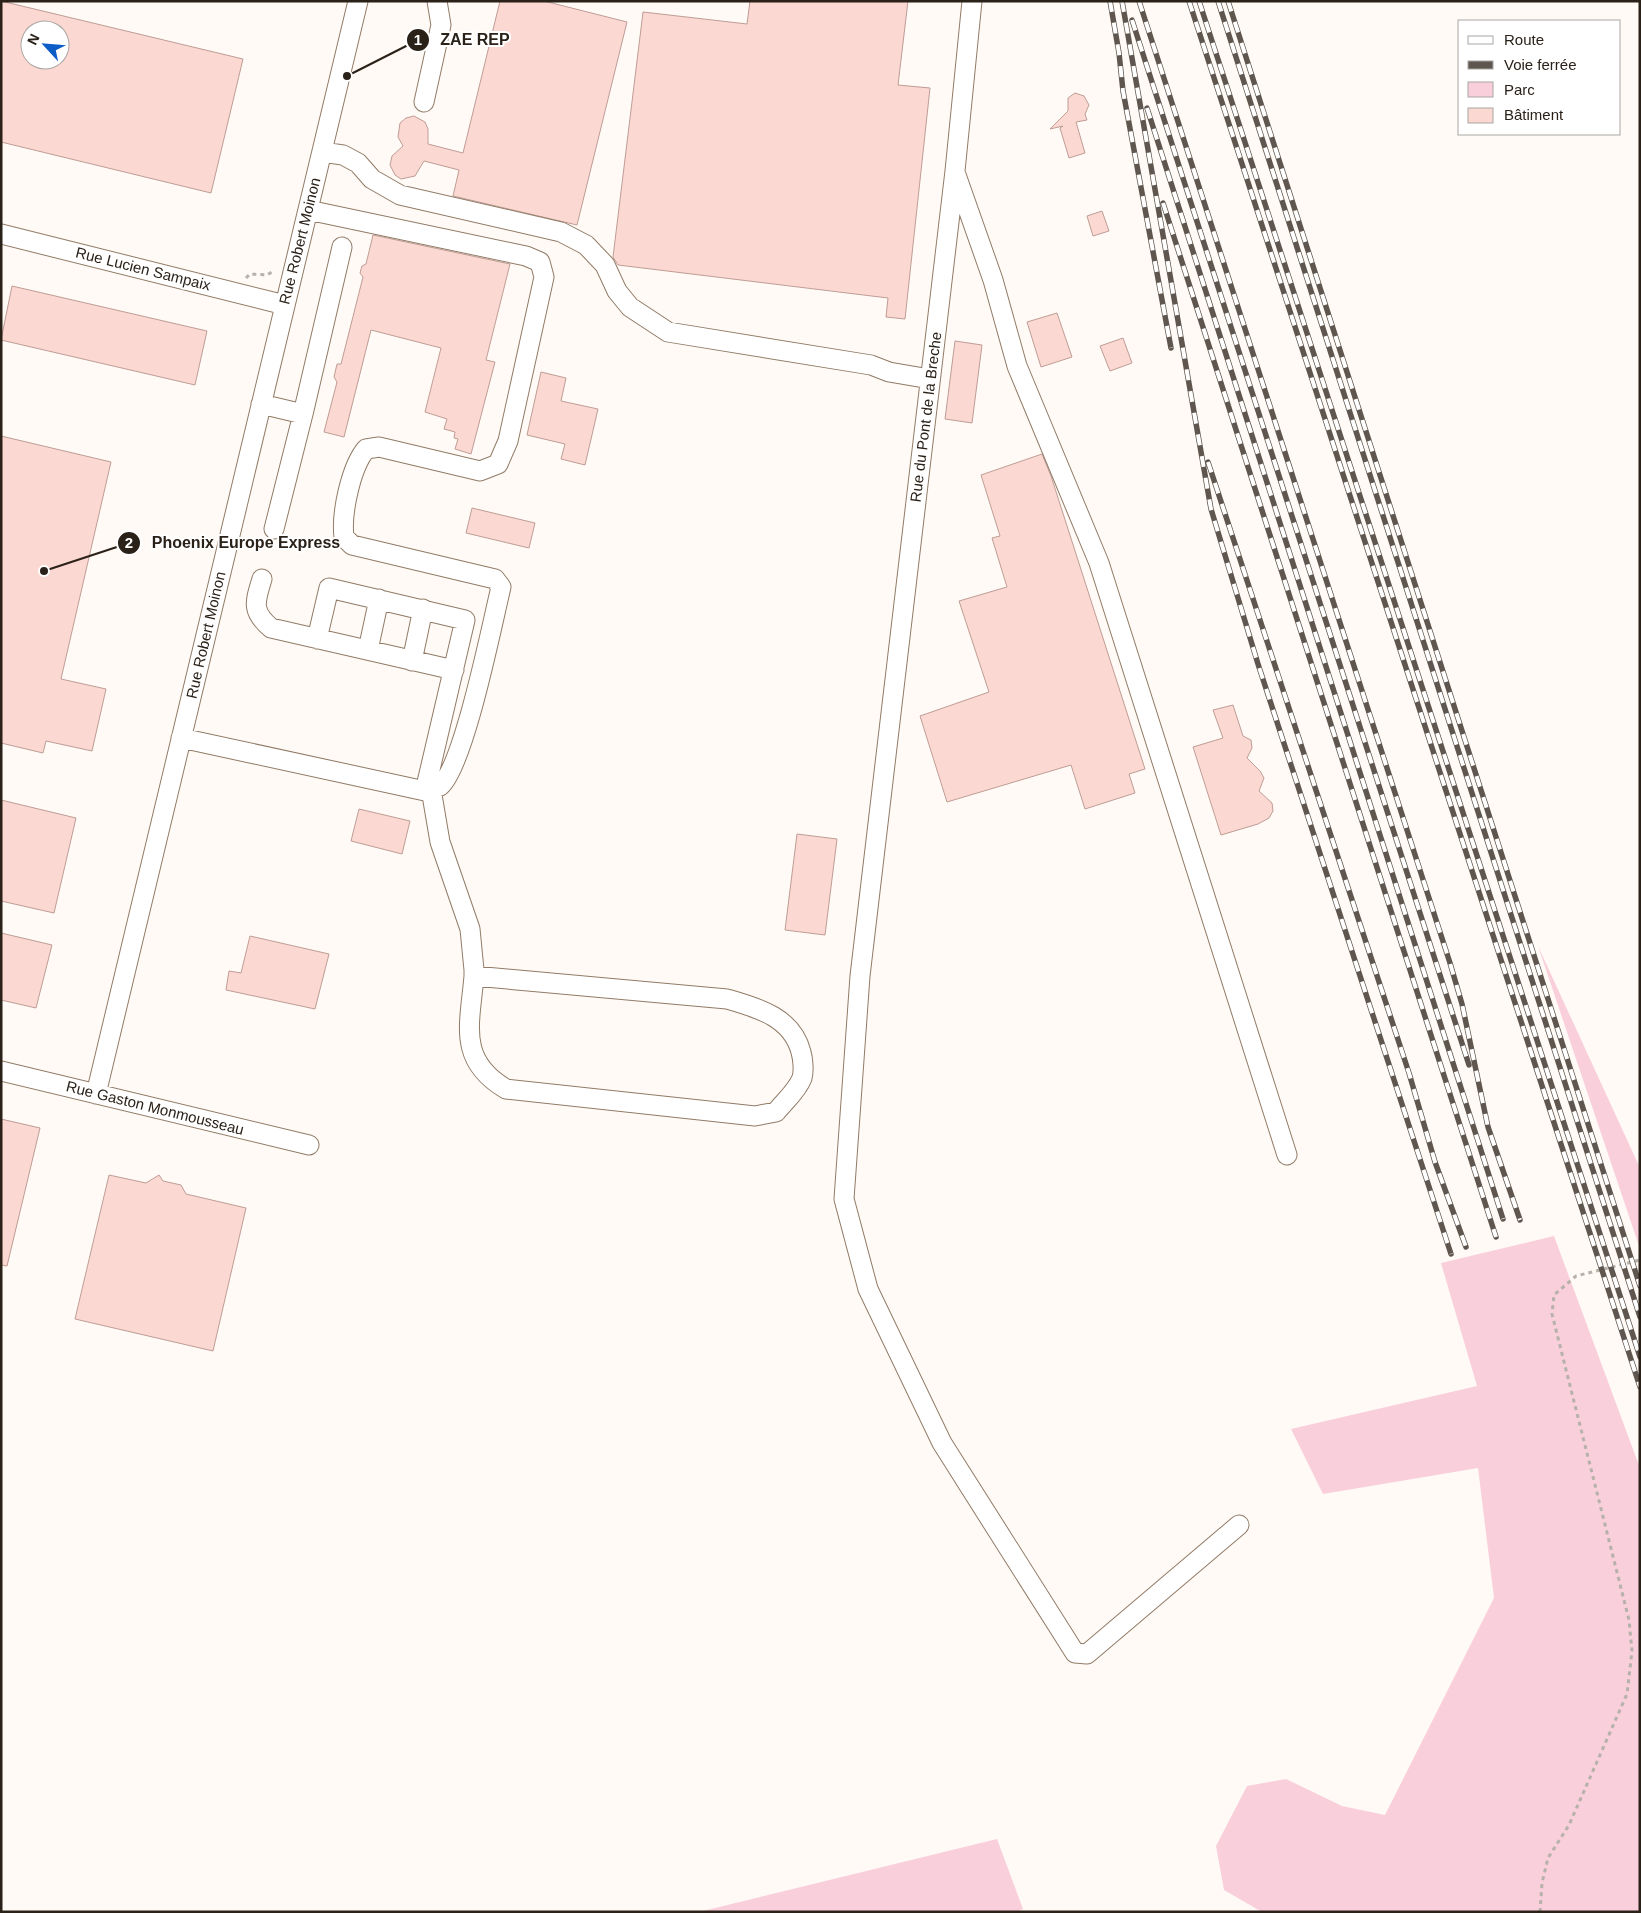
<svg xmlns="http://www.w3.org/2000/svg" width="1641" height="1913" font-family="Arial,sans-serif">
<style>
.green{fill:#facfdc}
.building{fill:#fbd8d1;stroke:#be9d96;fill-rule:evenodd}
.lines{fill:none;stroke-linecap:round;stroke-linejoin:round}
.minor-casing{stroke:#917b67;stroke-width:21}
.path{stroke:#b7b1ab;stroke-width:3;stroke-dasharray:4 4;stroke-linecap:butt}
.minor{stroke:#fff;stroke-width:19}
.rail-casing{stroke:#5f574f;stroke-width:5.5}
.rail{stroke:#fff;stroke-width:4;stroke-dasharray:11;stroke-linecap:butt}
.labels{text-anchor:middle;stroke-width:4;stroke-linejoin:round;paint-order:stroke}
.street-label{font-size:15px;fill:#2a2119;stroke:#fff}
.leader{fill:none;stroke:#2a2119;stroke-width:2}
.callout-dot{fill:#2a2119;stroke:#fff;stroke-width:2}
.mark-label{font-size:15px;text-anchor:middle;font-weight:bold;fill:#fff}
.callout-label{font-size:16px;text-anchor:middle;font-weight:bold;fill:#2a2119;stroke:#fff;stroke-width:4;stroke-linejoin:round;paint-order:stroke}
</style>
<rect width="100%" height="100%" fill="#fffaf5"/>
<path class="green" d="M1538,946L1640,1168V1249L1638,1243Z
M1554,1236L1640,1468V1912H1262L1224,1890L1216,1846L1247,1786L1286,1779L1342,1806L1385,1815L1494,1598L1478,1468L1323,1494L1291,1429L1477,1386L1441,1263Z
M997,1839L1023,1909L1017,1912H699Z"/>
<path class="building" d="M1,1L243,59L211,193L1,142ZM30,30H60V60H30Z
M500,1H544L627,22L577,225L453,196L459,170L424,161L415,176L401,179L395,175L390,165L392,156L403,146L398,137L400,123L406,118L414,116L425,122L428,129V144L463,153Z
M750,1H908L898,85L930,88L905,319L886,317L888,298L618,265L613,257L643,12L747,24Z
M1075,93L1084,96L1089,105L1085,114L1087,120L1076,122L1085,153L1069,158L1060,128L1063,126L1050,129L1068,111V98Z
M1102,211L1109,231L1093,236L1087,216Z
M373,235L510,264L486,360L495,362L471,454L455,449L458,439L454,438L455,432L444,429L447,419L425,412L441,348L371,330L344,437L324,432L337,382L334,377L337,364H341L363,277L360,273L362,266L366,264Z
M12,286L207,331L195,385L1,340Z
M1057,313L1072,357L1041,367L1027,322Z
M1123,338L1132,363L1110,371L1100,346Z
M955,341L982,345L972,423L945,419Z
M541,372L566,378L561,401L598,409L585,465L561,459L565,444L527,435Z
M1,436L111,462L61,679L106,689L92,751L46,741L43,753L1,743Z
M1042,454L1051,476L1145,769L1129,774L1135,793L1085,809L1071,765L947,802L920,716L989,692L959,601L1007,587L992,538L1000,536L981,475Z
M472,508L535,523L529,548L466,533Z
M1233,705L1243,736L1251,740L1252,748L1247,758L1260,771L1264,778L1259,791L1272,803L1273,811L1269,818L1258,824L1221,835L1193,747L1223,738L1213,710Z
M1,800L76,818L54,913L1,901Z
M359,809L410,821L402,854L351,841Z
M797,834L837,839L825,935L785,930Z
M1,933L52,945L36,1008L1,1000Z
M250,936L329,954L315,1009L226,990L229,971L241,973Z
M1,1119L40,1128L7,1266L1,1265Z
M109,1175L146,1183L159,1175L163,1181L181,1185L186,1194L246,1208L213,1351L75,1319Z"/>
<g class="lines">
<defs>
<path id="minor" d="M972,1L955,171L860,976L844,1199L868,1289L942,1443L1075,1653L1087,1654L1239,1525
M424,102L441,25L437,1
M322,152L343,155L358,163L372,179L400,195L561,232L586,245L605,265L617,291L630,307L668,332L871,365L889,372L930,379
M956,175L993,280L1017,366L1099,563L1287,1155
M1,234L285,305
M261,404L303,414L342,247
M274,529L303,414
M262,579C255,602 251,611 271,628L454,670
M317,639L329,588L465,620L425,791
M368,650L379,599
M412,661L423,609
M181,738L425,791C429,789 436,788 440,786C464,766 492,624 501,587L495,579L352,545L344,537C341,513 351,467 366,449L379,447L480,471L498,464L508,441L544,277L540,262L526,256L308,210
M431,789L440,842L470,929L474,970V976C470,1024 457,1060 506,1089L755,1116L776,1112C784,1102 797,1091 802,1078C804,1071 803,1059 801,1052C792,1017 758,1008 727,999L474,976
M1,1071L309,1145
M96,1094L358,1"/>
</defs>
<use href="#minor" class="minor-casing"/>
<path class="path" d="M246,278L250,274L267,275L275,270
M1540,1912L1542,1883L1548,1858L1569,1825L1627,1694L1632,1651L1629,1620L1552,1314L1554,1295L1576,1276L1640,1260"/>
<use href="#minor" class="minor"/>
<defs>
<path id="rail" d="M1110,1L1119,53L1123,91L1171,348
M1122,1L1211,509L1258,664L1451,1254
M1139,1L1450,963L1462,1004L1488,1127L1520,1220
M1189,1L1640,1387
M1199,1L1640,1357
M1218,1L1640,1317
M1228,1L1640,1286
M1132,20L1469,1065
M1147,108L1503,1219
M1163,203L1496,1237
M1208,462L1409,1073L1435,1162L1466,1247"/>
</defs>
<use href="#rail" class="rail-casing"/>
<use href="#rail" class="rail"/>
</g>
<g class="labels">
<g class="street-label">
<text transform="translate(300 241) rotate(-76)" y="5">Rue Robert Moinon</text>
<text transform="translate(143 269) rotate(14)" y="5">Rue Lucien Sampaix</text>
<text transform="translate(926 417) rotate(-83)" y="5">Rue du Pont de la Breche</text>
<text transform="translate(206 635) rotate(-77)" y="5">Rue Robert Moinon</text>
<text transform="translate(155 1108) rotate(14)" y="5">Rue Gaston Monmousseau</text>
</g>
</g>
<path class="leader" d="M347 76L418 40M44 571L129 543"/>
<g class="callout-dot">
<circle cx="347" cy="76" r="5"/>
<circle cx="44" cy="571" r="5"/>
<circle cx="418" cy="40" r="12"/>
<circle cx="129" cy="543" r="12"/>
</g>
<g class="mark-label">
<text x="418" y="45">1</text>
<text x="129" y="548">2</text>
</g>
<g class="callout-label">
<text x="475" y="45">ZAE REP</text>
<text x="246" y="548">Phoenix Europe Express</text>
</g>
<rect width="1641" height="1913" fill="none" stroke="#2a2119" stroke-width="5"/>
<rect x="1458" y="20" width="162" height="115" fill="#ffffff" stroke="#aaa6a3"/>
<rect x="1468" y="36" width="25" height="8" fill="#ffffff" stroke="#aaa6a3"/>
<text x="1504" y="45" font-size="15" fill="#2a2119">Route</text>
<rect x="1468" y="61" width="25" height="8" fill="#5f574f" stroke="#aaa6a3"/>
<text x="1504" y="70" font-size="15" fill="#2a2119">Voie ferrée</text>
<rect x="1468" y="82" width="25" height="15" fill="#facfdc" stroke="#aaa6a3"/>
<text x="1504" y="95" font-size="15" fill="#2a2119">Parc</text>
<rect x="1468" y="108" width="25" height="15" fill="#fbd8d1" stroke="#aaa6a3"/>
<text x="1504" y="120" font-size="15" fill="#2a2119">Bâtiment</text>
<g transform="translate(45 45) rotate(296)"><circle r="24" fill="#ffffff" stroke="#aaa6a3"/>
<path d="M0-4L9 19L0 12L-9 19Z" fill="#0e5dc7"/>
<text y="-8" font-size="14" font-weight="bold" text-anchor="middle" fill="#2a2119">N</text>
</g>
</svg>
